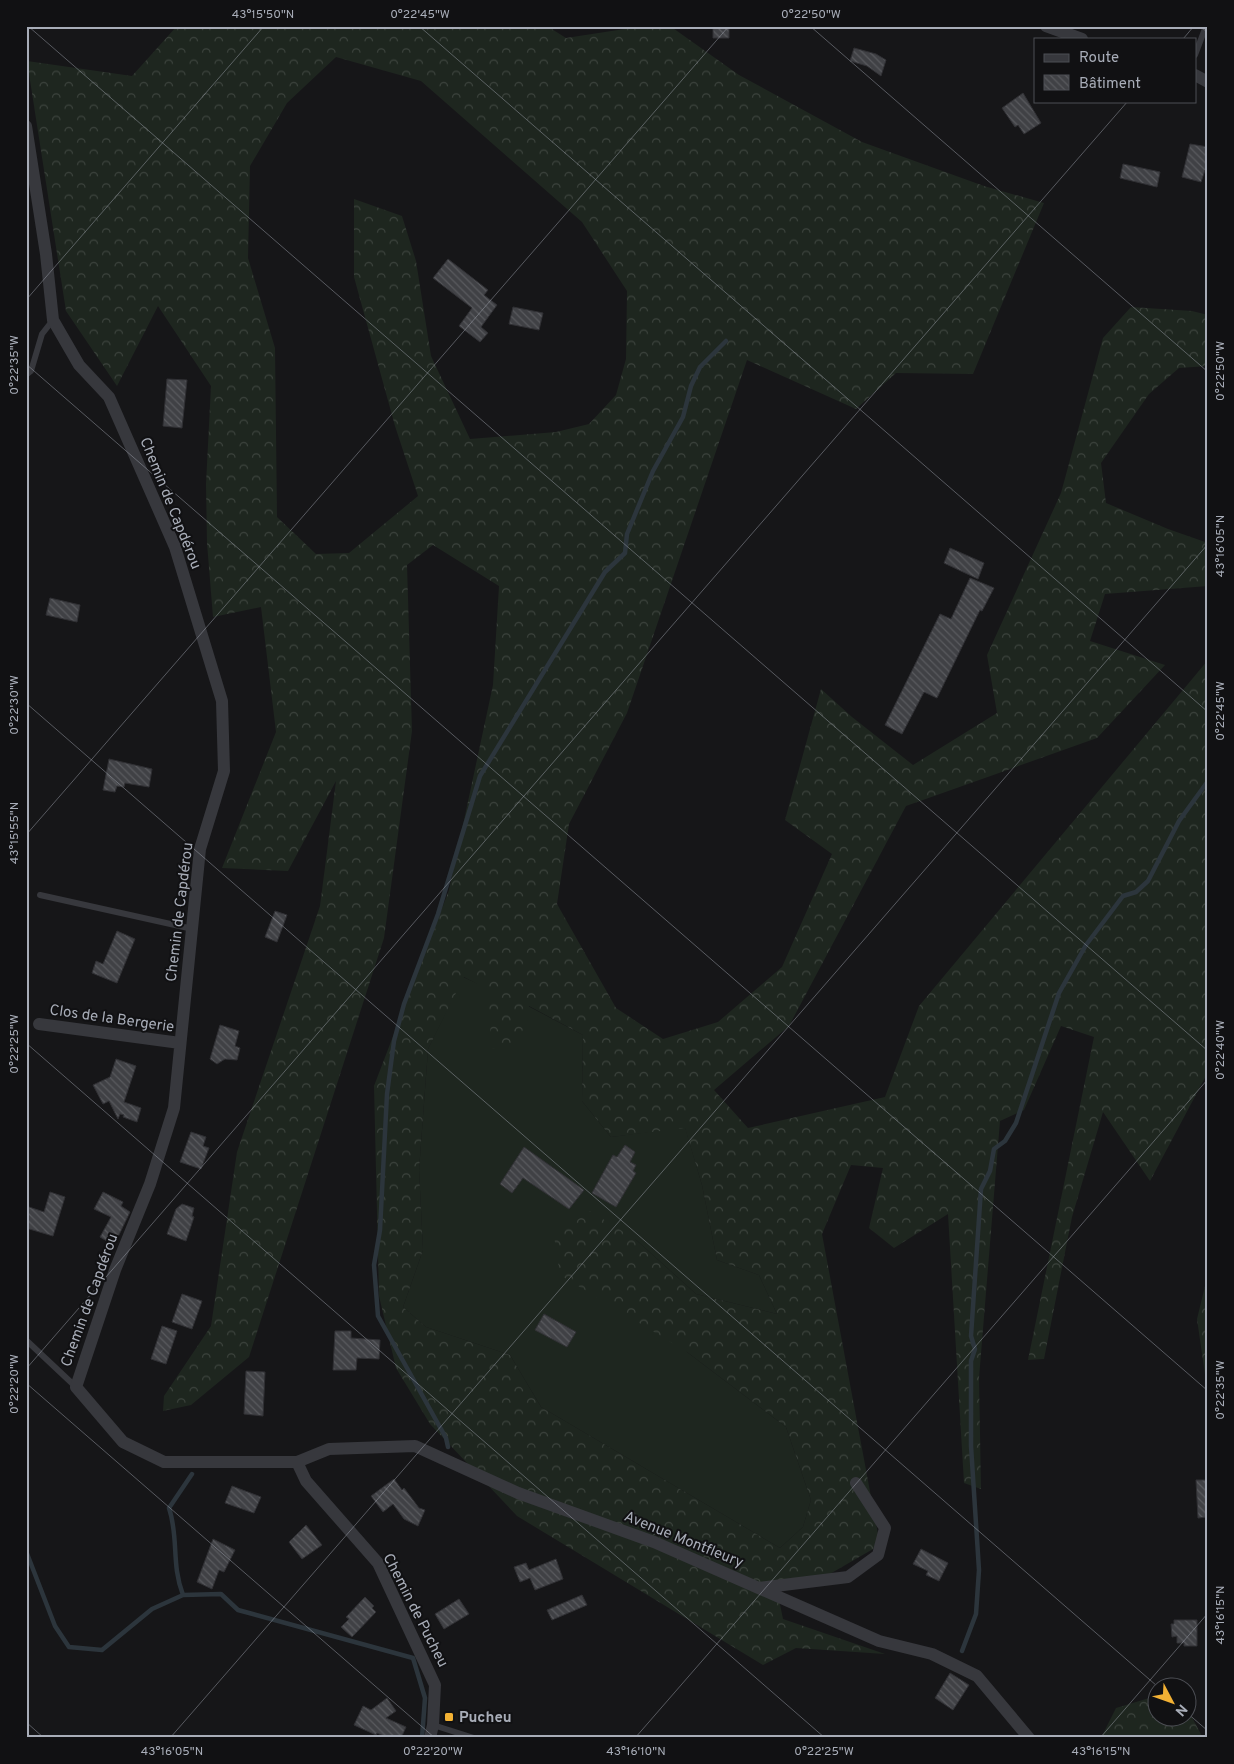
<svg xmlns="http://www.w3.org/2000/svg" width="1234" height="1764" font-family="Overpass,sans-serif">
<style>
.grass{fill:#1e261f}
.forest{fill:url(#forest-crowns);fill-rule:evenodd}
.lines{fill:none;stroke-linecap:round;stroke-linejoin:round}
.stream{stroke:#2c353c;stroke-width:4.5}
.building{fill:url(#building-back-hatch);stroke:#303034}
.lane{stroke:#37383d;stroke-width:6}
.street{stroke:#37383d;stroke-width:12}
.ticks{fill:none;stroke:#a8adb8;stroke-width:1;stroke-opacity:0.45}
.poi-dot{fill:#f2b134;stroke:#111113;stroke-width:2}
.labels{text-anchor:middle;stroke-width:4;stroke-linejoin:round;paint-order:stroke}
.street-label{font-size:15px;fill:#a8adb8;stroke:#111113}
.poi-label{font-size:15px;font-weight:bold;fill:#a8adb8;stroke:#111113;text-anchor:start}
.neatline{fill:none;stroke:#a8adb8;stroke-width:2}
.ticks-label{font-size:12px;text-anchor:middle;fill:#a8adb8}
</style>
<defs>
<pattern id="forest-crowns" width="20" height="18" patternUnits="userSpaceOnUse" patternTransform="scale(1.25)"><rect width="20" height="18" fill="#1e261f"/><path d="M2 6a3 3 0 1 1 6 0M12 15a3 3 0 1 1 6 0" fill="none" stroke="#3c433d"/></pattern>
<pattern id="building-back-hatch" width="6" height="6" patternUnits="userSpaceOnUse" patternTransform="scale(1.25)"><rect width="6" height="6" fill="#404145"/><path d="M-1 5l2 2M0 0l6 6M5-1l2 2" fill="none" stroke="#595a5e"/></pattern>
</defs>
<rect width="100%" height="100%" fill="#161618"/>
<path class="grass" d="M463,977L528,1006L583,1035L582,1101L611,1137L685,1127L702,1185L717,1260L759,1275L777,1314L696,1294L635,1239L687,1352L786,1427L811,1500L803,1527L780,1548L541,1407L510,1355L426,1327L403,1307L423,1250L419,1170L428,1049Z"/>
<path class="forest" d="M177,26H547L566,38L644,26H670L739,75L862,142L984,186L1044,203L973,374L896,373L856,409L747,360L627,713L569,824L557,904L616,1008L663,1039L718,1022L782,967L832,854L785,820L821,689L852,717L913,765L997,713L987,655L1061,493L1103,338L1131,307L1192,311L1208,315V366L1179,368L1149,394L1101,463L1106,503L1168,529L1208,543V586L1105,594L1090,641L1165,665L1097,738L906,806L789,1026L714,1090L748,1128L885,1097L919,1006L1208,660V1072L1150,1181L1103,1112L1072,1217L1044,1359L1028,1360L1094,1037L1061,1026L1024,1110L1000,1121L979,1378L981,1489L964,1483L948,1214L894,1248L869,1228L883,1168L851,1165L822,1234L880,1545L809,1586L777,1590L783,1619L885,1654L796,1648L763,1665L517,1516L430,1424L396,1368L379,1296L374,1086L449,890L493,685L499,586L433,545L407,565L412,731L384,938L249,1357L191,1405L163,1411L164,1396L211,1326L237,1152L320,906L336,781L288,871L222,868L276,732L261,607L213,617L207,543L206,484L211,386L158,306L117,386L66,311L27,61L132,76ZM336,57L421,81L582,222L627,291L626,359L616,395L589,424L556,432L470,439L431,356L416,261L402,216L354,199V277L395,426L418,496L349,553L316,554L277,517L275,348L248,258L250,166L287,103ZM464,977L487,989L492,1049L518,1047L529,1006L583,1035L582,1101L611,1137L685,1128L702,1185L717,1260L759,1275L777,1314L696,1294L635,1239L590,1211L554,1236L560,1275L687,1352L786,1427L811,1500L803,1527L780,1548L541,1407L510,1355L426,1327L403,1307L423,1250L419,1170L428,1049Z
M1208,1274V1395L1197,1319Z
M1156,1696V1716H1186L1187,1708L1203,1738H1101L1116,1708Z"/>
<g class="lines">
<path class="stream" d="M448,1447L446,1438L378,1316L374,1265L380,1230L387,1094L394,1041L404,1004L438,914L480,776L605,572L625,553L627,534L653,471L683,417L691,386L700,367L726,341
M26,1551L55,1626L69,1647L102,1650L152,1609L183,1595L221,1594L238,1610L413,1658L425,1698L422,1738
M183,1595C171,1564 179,1538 169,1508L192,1474
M962,1651L976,1614L979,1570L971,1446V1361L975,1349L971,1336L981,1189L990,1171L994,1149L1005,1141L1016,1123L1059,993L1086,945L1123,896L1136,892L1148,881L1179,821L1208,781"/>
</g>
<path class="building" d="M713,26H729V38H713Z
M854,48L876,54L886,60L881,76L867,66L850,61Z
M1023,93L1041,123L1024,134L1018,125L1015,127L1002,108Z
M1190,144L1208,147V171L1205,170L1201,182L1182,177Z
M1123,164L1160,172L1157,187L1120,178Z
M448,259L488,290L484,295L497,305L481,327L488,333L480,342L459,326L472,308L433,278Z
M513,307L543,313L539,330L509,324Z
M167,379L187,380L182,428L163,426Z
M950,548L984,563L978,579L944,563Z
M970,578L994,588L982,611L980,610L937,698L924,692L902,734L885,725L940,614L951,619Z
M50,598L80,605L77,622L46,615Z
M109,759L152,769L149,787L125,783L124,787L117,786L115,792L103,790Z
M275,911L287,915L277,942L265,937Z
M117,931L135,939L117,983L92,973L96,961L103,964Z
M220,1025L239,1031L235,1046L240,1048L237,1060L225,1059L217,1064L210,1059Z
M116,1059L136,1066L124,1102L141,1108L137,1122L123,1117L124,1115L120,1114L118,1119L109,1101L103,1104L93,1085L110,1077Z
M191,1132L206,1137L203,1146L209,1148L201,1169L180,1162Z
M625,1145L635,1152L630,1162L636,1165L633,1171L636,1173L616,1207L592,1193L613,1155L617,1157Z
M524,1147L584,1190L569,1209L523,1178L512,1193L500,1184Z
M50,1192L65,1197L53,1236L26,1228V1206L44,1212Z
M103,1192L123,1202L121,1206L130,1212L114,1245L100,1237L111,1217L94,1209Z
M182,1204L194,1208L192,1216L194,1217L186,1241L167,1234L176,1209Z
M182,1294L202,1301L192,1329L172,1322Z
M544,1314L576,1332L567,1347L535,1330Z
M162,1326L177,1331L166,1364L151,1359Z
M335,1331H351V1338L380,1340L379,1359L357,1358L356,1370H333Z
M246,1371L265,1372L263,1416L244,1414Z
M394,1479L402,1490L404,1488L419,1508L425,1510L418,1526L404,1519L393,1504L383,1512L371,1496Z
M1196,1480H1208V1517L1198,1518Z
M232,1486L261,1497L254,1513L225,1503Z
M306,1525L322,1545L302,1559L289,1542Z
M213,1539L235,1550L224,1572L219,1570L212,1589L197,1582Z
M921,1549L948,1563L939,1581L926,1575L928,1571L913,1564Z
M556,1559L563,1579L535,1590L530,1578L520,1582L514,1567L526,1563L529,1570Z
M582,1595L587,1605L552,1620L547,1610Z
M365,1597L374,1606L372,1608L376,1612L352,1637L341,1627L349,1619L346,1617Z
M459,1599L469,1614L444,1629L435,1614Z
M1174,1620H1197V1646H1184V1643H1177V1636L1172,1637L1171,1624H1174Z
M950,1673L969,1685L953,1710L935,1698Z
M387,1698L396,1711L386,1718L406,1727L401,1738H388L377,1733L376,1735L354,1725L363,1706L371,1710Z"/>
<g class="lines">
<path class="lane" d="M1195,55L1206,26
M26,375L31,371L42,334L53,320
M40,895L193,929
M26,1340L76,1387
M433,1725L474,1738"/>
<path class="street" d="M1046,26L1082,39
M1195,75L1208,82
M26,126L46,254L53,320L79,365L109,397L175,547L222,701L224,771L200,849L174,1108L150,1184L115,1270L76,1387L123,1442L164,1462H297L329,1449L415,1446L518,1493L654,1542L879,1641L932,1654L977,1676L1029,1738
M39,1024L180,1043
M297,1462L306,1481L378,1563L435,1685L433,1725L430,1738
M759,1588L848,1577L878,1555L885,1528L856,1483"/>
</g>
<path class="ticks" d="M28,26L1208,1051M419,26L1208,712M810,26L1208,372M1200,26L1208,33M1183,39L1194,26M26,300L264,26M26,364L1208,1391M26,703L1157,1686M26,835L729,26M26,1043L825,1738M26,1369L1128,101M26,1383L435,1738M1186,1712L1208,1731M26,1722L44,1738M170,1738L1208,544M635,1738L1208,1079M1100,1738L1208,1613"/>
<rect class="poi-dot" x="444" y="1712" width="10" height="10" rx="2.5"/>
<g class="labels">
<g class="street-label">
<text transform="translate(171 503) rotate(68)" y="5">Chemin de Capdérou</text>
<text transform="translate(179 912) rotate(-83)" y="5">Chemin de Capdérou</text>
<text transform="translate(112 1018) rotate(8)" y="5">Clos de la Bergerie</text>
<text transform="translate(89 1300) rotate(-70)" y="5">Chemin de Capdérou</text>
<text transform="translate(684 1539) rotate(22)" y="5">Avenue Montfleury</text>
<text transform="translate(416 1610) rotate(63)" y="5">Chemin de Pucheu</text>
</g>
<g class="poi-label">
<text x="459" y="1722">Pucheu</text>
</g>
</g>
<rect width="1234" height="1764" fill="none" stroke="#111113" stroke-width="55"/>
<rect x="1034" y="38" width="162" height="65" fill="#111113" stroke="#4d4f55"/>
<rect x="1044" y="54" width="25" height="8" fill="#37383d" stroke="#4d4f55"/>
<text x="1079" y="62" font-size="15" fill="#a8adb8">Route</text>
<rect x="1044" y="75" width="25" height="15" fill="url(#building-back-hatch)" stroke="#4d4f55"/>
<text x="1079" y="88" font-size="15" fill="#a8adb8">Bâtiment</text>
<g transform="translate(1172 1702) rotate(131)"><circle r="24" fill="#111113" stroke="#4d4f55"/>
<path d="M0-4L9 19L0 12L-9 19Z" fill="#f2b134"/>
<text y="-8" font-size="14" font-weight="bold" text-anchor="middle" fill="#a8adb8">N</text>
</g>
<rect x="28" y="28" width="1178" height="1708" class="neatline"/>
<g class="ticks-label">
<text x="263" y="18">43°15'50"N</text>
<text x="420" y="18">0°22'45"W</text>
<text x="811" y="18">0°22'50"W</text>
<text transform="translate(14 365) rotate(-90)" y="4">0°22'35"W</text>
<text transform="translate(1220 371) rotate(-90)" y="4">0°22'50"W</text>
<text transform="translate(1220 546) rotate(-90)" y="4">43°16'05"N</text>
<text transform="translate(14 705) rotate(-90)" y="4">0°22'30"W</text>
<text transform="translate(1220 711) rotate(-90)" y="4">0°22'45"W</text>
<text transform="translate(14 833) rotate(-90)" y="4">43°15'55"N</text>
<text transform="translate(14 1044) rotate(-90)" y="4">0°22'25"W</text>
<text transform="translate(1220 1050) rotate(-90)" y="4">0°22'40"W</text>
<text transform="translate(14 1384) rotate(-90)" y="4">0°22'20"W</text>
<text transform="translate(1220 1390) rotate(-90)" y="4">0°22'35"W</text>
<text transform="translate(1220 1615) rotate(-90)" y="4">43°16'15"N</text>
<text x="172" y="1755">43°16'05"N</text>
<text x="433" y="1755">0°22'20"W</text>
<text x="636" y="1755">43°16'10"N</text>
<text x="824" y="1755">0°22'25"W</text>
<text x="1101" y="1755">43°16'15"N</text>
</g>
</svg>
